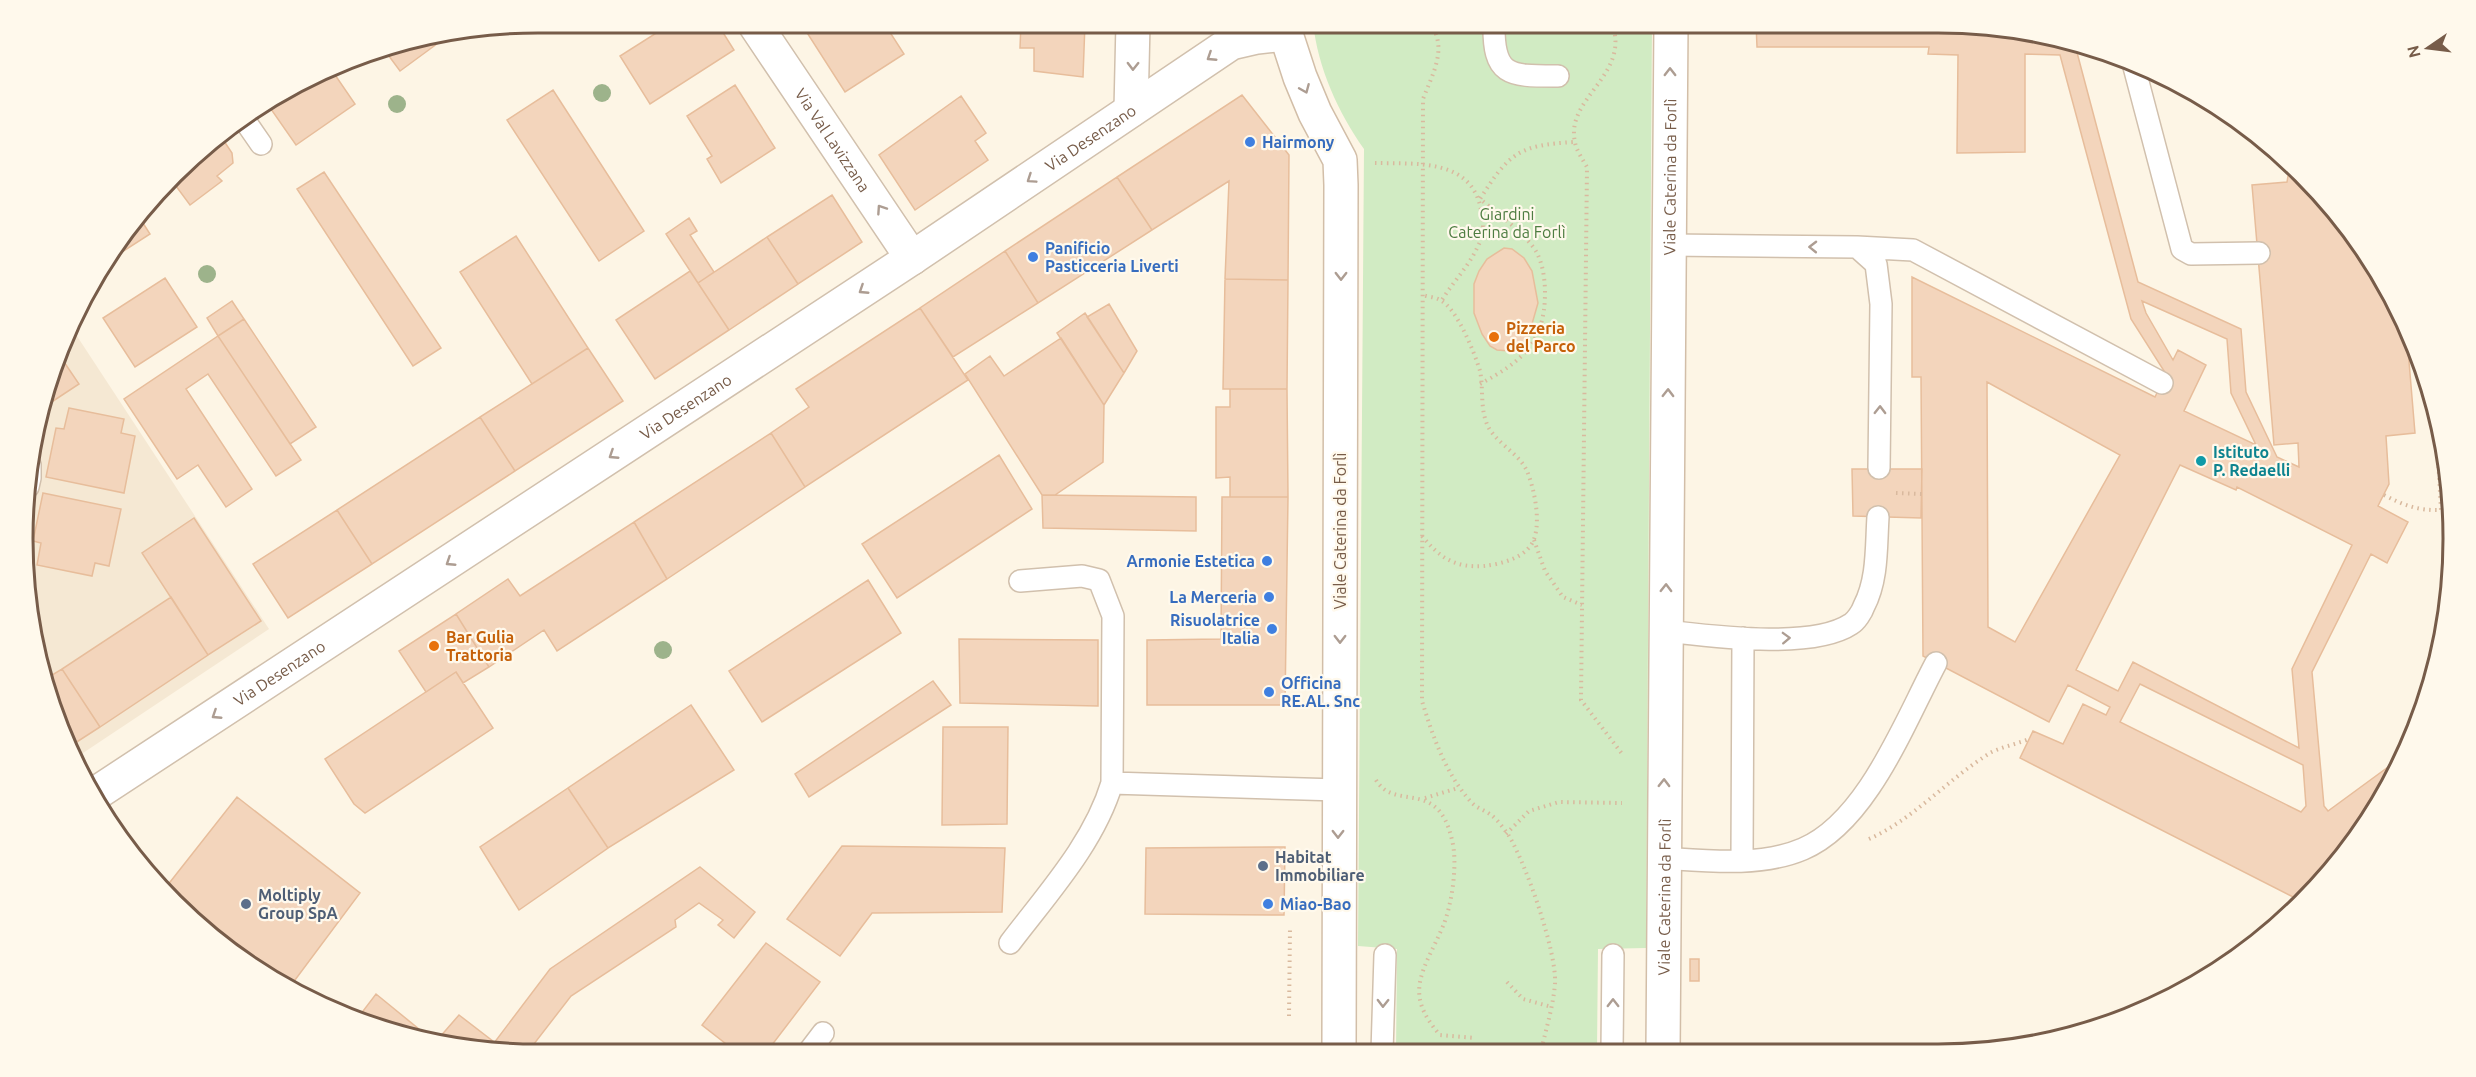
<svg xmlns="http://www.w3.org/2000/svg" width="2476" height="1077" font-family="Ubuntu,sans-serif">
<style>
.residential{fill:#f5e8d3}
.park{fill:#d1ebc3}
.building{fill:#f3d5bc;stroke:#e7bd9b;stroke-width:1.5;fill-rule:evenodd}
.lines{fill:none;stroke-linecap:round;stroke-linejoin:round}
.service-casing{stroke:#d1c0ad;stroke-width:24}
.minor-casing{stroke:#d1c0ad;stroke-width:36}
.secondary-casing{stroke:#d2bea8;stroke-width:36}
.path{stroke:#d9b99e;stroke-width:4;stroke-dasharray:1.5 4.5;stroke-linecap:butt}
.service{stroke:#fff;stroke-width:21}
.minor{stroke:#fff;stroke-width:33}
.secondary{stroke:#fff;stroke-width:33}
.tree{fill:#9db38b}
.oneway{stroke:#ad9d92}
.shop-dot{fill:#3f7fe0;stroke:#fff9ec;stroke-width:2}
.food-dot{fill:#e8710a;stroke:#fff9ec;stroke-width:2}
.culture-dot{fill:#0f9aa8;stroke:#fff9ec;stroke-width:2}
.service-dot{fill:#5c6f8a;stroke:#fff9ec;stroke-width:2}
.labels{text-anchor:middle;stroke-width:4.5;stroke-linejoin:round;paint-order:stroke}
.street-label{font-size:16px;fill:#775c49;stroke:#fff9ec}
.shop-label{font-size:16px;font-weight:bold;fill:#366cbe;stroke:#fff9ec;text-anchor:start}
.park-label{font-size:16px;fill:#4e7d41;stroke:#fff9ec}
.food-label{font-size:16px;font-weight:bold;fill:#c56008;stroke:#fff9ec;text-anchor:start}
.culture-label{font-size:16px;font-weight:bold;fill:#0d838f;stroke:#fff9ec;text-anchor:start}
.service-label{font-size:16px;font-weight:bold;fill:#4e5e75;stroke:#fff9ec;text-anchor:start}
.rim{fill:none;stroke:#775c49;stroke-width:3}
</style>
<rect width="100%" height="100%" fill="#fdf5e5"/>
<path class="residential" d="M73,330L269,629L77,757L32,639L23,538L32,438Z"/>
<path class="park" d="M1313,23H1652L1646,948L1598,949L1597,1051L1396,1052L1397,949L1358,946L1364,149C1338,112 1318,68 1313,23Z"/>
<path class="building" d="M672,23H717L734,50L650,104L620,56Z
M812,23H884L904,54L845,92L804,28Z
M1021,23H1085L1083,77L1034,71V48H1020Z
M1756,23H1938L2075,45L2138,282L2241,329L2246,392L2277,457L2299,467L2298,443L2274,445L2252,185L2287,182L2290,164L2347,225L2400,311L2406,326L2415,433L2386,436L2389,484L2378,506L2408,522L2387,563L2371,554L2312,672L2324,806L2328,811L2395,762L2347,852L2299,900L2020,758L2033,731L2063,744L2083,704L2106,715L2110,707L2068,685L2049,722L1923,656L1921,377H1912V277L2155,397L2166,374L2131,319L2060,55L2025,54V152L1957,153L1958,55L1928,54L1929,47H1757ZM2142,301L2227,339L2231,393L2256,445L2184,411L2206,365L2178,350L2173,360L2146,313ZM1987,382L2120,455L2015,642L1988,627ZM2180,465L2236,490L2237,487L2352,545L2292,669L2299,748L2133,662L2118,691L2076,670ZM2140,684L2303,765L2306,806L2301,812L2120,722Z
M445,38L400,71L383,48Z
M331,69L355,104L296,145L266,102L281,91Z
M735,85L775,148L721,183L707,159L712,156L687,116Z
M553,90L644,231L599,261L507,120Z
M1242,95L1289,155L1288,280L1225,279L1229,181L1152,230L1117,177Z
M961,96L986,133L975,141L988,160L915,210L879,155Z
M220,135L232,153L233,163L217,176L222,181L190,205L173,182L199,150Z
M324,172L441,348L413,366L297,189Z
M1117,177L1152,230L1038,303L1005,251Z
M832,195L862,242L798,284L767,237Z
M689,218L697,231L690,235L714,272L698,283L666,234Z
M141,220L150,234L108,261Z
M516,236L588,348L532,384L460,272Z
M767,237L798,284L729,330L698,283Z
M1504,248L1512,249L1524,258L1532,271L1538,303L1528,338L1520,347L1510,351L1497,350L1490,346L1482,334L1474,313V284L1479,271L1487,259Z
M1005,251L1038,303L953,357L920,308Z
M690,271L729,330L655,379L616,320Z
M165,278L197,327L135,367L103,318Z
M1225,279L1288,280L1287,389H1223Z
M232,301L244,319L218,336L207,318Z
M1109,304L1137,351L1124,373L1087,317Z
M920,308L968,380L805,487L771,433L809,407L796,389Z
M1085,313L1124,373L1104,405L1057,333Z
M244,319L316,427L290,444L218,336Z
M218,336L301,460L276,476L208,374L186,389L252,489L226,507L198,465L177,479L124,399Z
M1061,338L1104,405L1103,462L1055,495H1042L965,374L990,356L1004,376Z
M588,348L623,401L515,471L480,417Z
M62,359L79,384L44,407Z
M1230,389H1287L1288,497H1230V477L1216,478V407H1230Z
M69,408L124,419L121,433L135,436L124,493L46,477L56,428L64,429Z
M480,417L515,471L372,564L337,510Z
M771,433L805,487L667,579L634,522Z
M999,455L1032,509L897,598L862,544Z
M1852,469H1922L1921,518L1853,516Z
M43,493L121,509L109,566L95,563L92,576L37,565L41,543L33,541Z
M1042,495L1196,497V531L1043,528Z
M1222,497H1288L1285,705H1147V640L1221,639Z
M337,510L372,564L288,618L253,564Z
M194,518L261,621L208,655L142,553Z
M634,522L667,579L557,651L544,630L489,667L456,614L508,579L520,596Z
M868,580L901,633L762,722L729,671Z
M171,597L208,655L100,727L62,669Z
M456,614L489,667L463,683L456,672L426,692L399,651Z
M959,639L1098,640V706L960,703Z
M62,669L100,727L72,745L47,678Z
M456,672L493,728L365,813L354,804L325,759Z
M933,681L951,705L809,797L795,774Z
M691,705L734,770L608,848L568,788Z
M943,727H1008L1007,824L942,825Z
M568,788L608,848L519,910L480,847Z
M237,797L360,893L292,984L224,948L163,891Z
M842,846L1005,848L1002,912L872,913L840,956L787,919Z
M1285,847L1284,915L1145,914L1146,848Z
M700,867L755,912L734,938L718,925L723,920L699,903L675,920L676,927L571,996L527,1053L491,1047L550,969Z
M766,943L820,982L765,1054H739L702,1025Z
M1690,959H1699V981H1690Z
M376,994L425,1034L424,1036L372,1027L357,1019Z
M459,1015L494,1042L491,1047L439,1038Z"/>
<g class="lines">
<defs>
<path id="service" d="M1494,23C1493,77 1509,76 1558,76
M2133,63L2182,249L2191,254L2259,253
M243,118L261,144
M1669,245L1857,247L1876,264L1881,304L1879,468
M1857,247L1913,250L2162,383
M28,487L30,478V465
M1020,581L1082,576L1099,580L1113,616L1112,783
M1665,631C1711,636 1812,650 1851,624C1856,621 1862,612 1864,606C1878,579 1876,547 1878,517
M1663,858C1708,861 1761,867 1803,849C1867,822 1905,721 1936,663
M1742,860L1743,638
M1010,943C1048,893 1094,843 1112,783L1338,790
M1612,1051L1613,955
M1382,1052L1385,955
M807,1054L823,1033"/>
<g id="minor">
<path id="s1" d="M754,23L912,258"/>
<path d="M1131,110L1133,23"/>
<path id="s2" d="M92,796L912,258L1231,43L1257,37L1286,34"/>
</g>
<g id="secondary">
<path d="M1286,23V34L1300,77L1315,113L1340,160L1341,185L1339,1052"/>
<path id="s3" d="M1663,1051L1671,23"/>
</g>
</defs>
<use href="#service" class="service-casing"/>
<use href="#minor" class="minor-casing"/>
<use href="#secondary" class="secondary-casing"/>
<path class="path" d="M1430,23C1448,48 1433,73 1423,99L1422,701C1433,737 1446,775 1472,803C1478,809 1485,810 1491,815C1497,819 1505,830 1509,836C1526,864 1557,952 1555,984C1553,1007 1546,1029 1541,1051
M1612,23C1631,76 1565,97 1575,142C1576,150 1583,160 1587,167L1581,700L1623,755
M1375,163C1415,164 1472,158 1481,210C1484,222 1484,235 1478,246C1469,266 1453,282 1442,300
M1480,384C1521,362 1545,343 1545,293C1545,280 1543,265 1537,253C1527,235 1496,212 1480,199C1509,153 1519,145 1574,142
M1896,493L1922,494
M2384,495C2403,505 2419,511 2441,510L2435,404
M2441,510H2452
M1422,536C1440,558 1455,568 1484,566C1502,564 1528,557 1534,539C1541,520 1534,488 1527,471C1519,454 1500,445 1490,430C1479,412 1484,390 1480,371C1475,354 1457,308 1440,300C1435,297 1428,297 1423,295
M1534,540L1545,571L1563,597L1582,605
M1376,780C1395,812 1438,777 1452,840C1458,863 1452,905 1443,926C1424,971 1402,992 1440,1035L1475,1038
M1425,798L1458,788
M1506,834L1529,811L1559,802L1622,803
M1869,839C1914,819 1948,779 1990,753C2001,747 2017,744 2029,739
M1507,982L1523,999L1552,1007
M1289,1016L1290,928"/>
<use href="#service" class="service"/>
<use href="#minor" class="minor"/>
<use href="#secondary" class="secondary"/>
</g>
<g class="tree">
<circle cx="602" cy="93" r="9"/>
<circle cx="397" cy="104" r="9"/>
<circle cx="207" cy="274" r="9"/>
<circle cx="663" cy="650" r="9"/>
</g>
<defs><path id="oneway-chevron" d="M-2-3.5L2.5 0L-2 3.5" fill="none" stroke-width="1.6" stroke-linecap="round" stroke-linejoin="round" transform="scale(1.5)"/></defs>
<g class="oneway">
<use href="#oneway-chevron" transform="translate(1211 57) rotate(147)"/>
<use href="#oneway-chevron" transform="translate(1133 66) rotate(91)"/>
<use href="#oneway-chevron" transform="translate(1670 72) rotate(-90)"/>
<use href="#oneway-chevron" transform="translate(1305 89) rotate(67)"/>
<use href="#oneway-chevron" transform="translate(1031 179) rotate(146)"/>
<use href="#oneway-chevron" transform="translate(881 209) rotate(-124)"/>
<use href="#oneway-chevron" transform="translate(1813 247) rotate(-179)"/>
<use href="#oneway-chevron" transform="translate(1341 276) rotate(90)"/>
<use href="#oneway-chevron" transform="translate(863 290) rotate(147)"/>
<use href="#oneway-chevron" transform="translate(1668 393) rotate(-89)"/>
<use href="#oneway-chevron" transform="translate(1880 410) rotate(-89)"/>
<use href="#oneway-chevron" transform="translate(613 455) rotate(147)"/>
<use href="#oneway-chevron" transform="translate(450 562) rotate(147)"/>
<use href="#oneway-chevron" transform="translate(1666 588) rotate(-89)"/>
<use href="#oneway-chevron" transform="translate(1786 638) rotate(-2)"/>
<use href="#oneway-chevron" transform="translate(1340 639) rotate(90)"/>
<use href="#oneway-chevron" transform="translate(216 715) rotate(147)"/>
<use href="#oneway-chevron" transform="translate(1664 783) rotate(-89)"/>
<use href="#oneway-chevron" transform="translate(1338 834) rotate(90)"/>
<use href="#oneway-chevron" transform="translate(1383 1003) rotate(91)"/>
<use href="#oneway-chevron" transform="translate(1613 1003) rotate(-90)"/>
</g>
<g class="shop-dot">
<circle cx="1250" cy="142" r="6"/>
<circle cx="1033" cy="257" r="6"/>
<circle cx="1267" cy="561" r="6"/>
<circle cx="1269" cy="597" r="6"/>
<circle cx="1272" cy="629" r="6"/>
<circle cx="1269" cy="692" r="6"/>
<circle cx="1268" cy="904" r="6"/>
</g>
<g class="food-dot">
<circle cx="1494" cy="337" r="6"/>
<circle cx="434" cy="646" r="6"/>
</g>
<circle class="culture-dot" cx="2201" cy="461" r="6"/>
<g class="service-dot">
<circle cx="1263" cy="866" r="6"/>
<circle cx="246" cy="904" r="6"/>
</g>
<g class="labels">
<g class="street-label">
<text dy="6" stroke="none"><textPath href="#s2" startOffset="1196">Via Desenzano</textPath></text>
<text dy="6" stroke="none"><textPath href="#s1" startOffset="141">Via Val Lavizzana</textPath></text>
<text dy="6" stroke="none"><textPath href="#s3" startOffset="874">Viale Caterina da Forlì</textPath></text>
<text dy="6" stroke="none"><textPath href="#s2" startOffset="710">Via Desenzano</textPath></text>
<text transform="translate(1340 531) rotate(-90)" y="6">Viale Caterina da Forlì</text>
<text dy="6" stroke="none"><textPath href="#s2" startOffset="224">Via Desenzano</textPath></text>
<text dy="6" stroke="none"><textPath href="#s3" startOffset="154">Viale Caterina da Forlì</textPath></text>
</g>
<g class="shop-label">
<text x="1262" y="148">Hairmony</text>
<text x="1045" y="254">Panificio<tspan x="1045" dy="18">Pasticceria Liverti</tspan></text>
<text x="1255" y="567" text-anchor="end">Armonie Estetica</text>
<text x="1257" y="603" text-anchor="end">La Merceria</text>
<text x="1260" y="626" text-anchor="end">Risuolatrice<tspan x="1260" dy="18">Italia</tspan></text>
<text x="1281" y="689">Officina<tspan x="1281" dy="18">RE.AL. Snc</tspan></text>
<text x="1280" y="910">Miao-Bao</text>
</g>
<g class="park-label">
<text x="1507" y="220">Giardini<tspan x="1507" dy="18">Caterina da Forlì</tspan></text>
</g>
<g class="food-label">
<text x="1506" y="334">Pizzeria<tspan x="1506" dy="18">del Parco</tspan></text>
<text x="446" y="643">Bar Gulia<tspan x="446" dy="18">Trattoria</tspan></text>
</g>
<g class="culture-label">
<text x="2213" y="458">Istituto<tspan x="2213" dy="18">P. Redaelli</tspan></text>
</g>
<g class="service-label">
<text x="1275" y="863">Habitat<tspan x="1275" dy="18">Immobiliare</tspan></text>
<text x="258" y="901">Moltiply<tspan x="258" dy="18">Group SpA</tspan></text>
</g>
</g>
<path d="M0 0H2476V1077H0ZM538 33H1938A505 505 0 0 1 2443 538V539A505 505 0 0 1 1938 1044H538A505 505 0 0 1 33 539V538A505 505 0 0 1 538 33Z" fill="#fff9ec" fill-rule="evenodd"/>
<path class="rim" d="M538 33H1938A505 505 0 0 1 2443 538V539A505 505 0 0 1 1938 1044H538A505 505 0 0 1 33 539V538A505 505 0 0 1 538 33Z"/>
<g transform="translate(2428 48) rotate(256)" stroke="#fff9ec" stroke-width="4.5" paint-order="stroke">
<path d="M0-4.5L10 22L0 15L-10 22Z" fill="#775c49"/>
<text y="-9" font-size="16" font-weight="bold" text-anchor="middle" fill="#775c49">N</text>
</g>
</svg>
